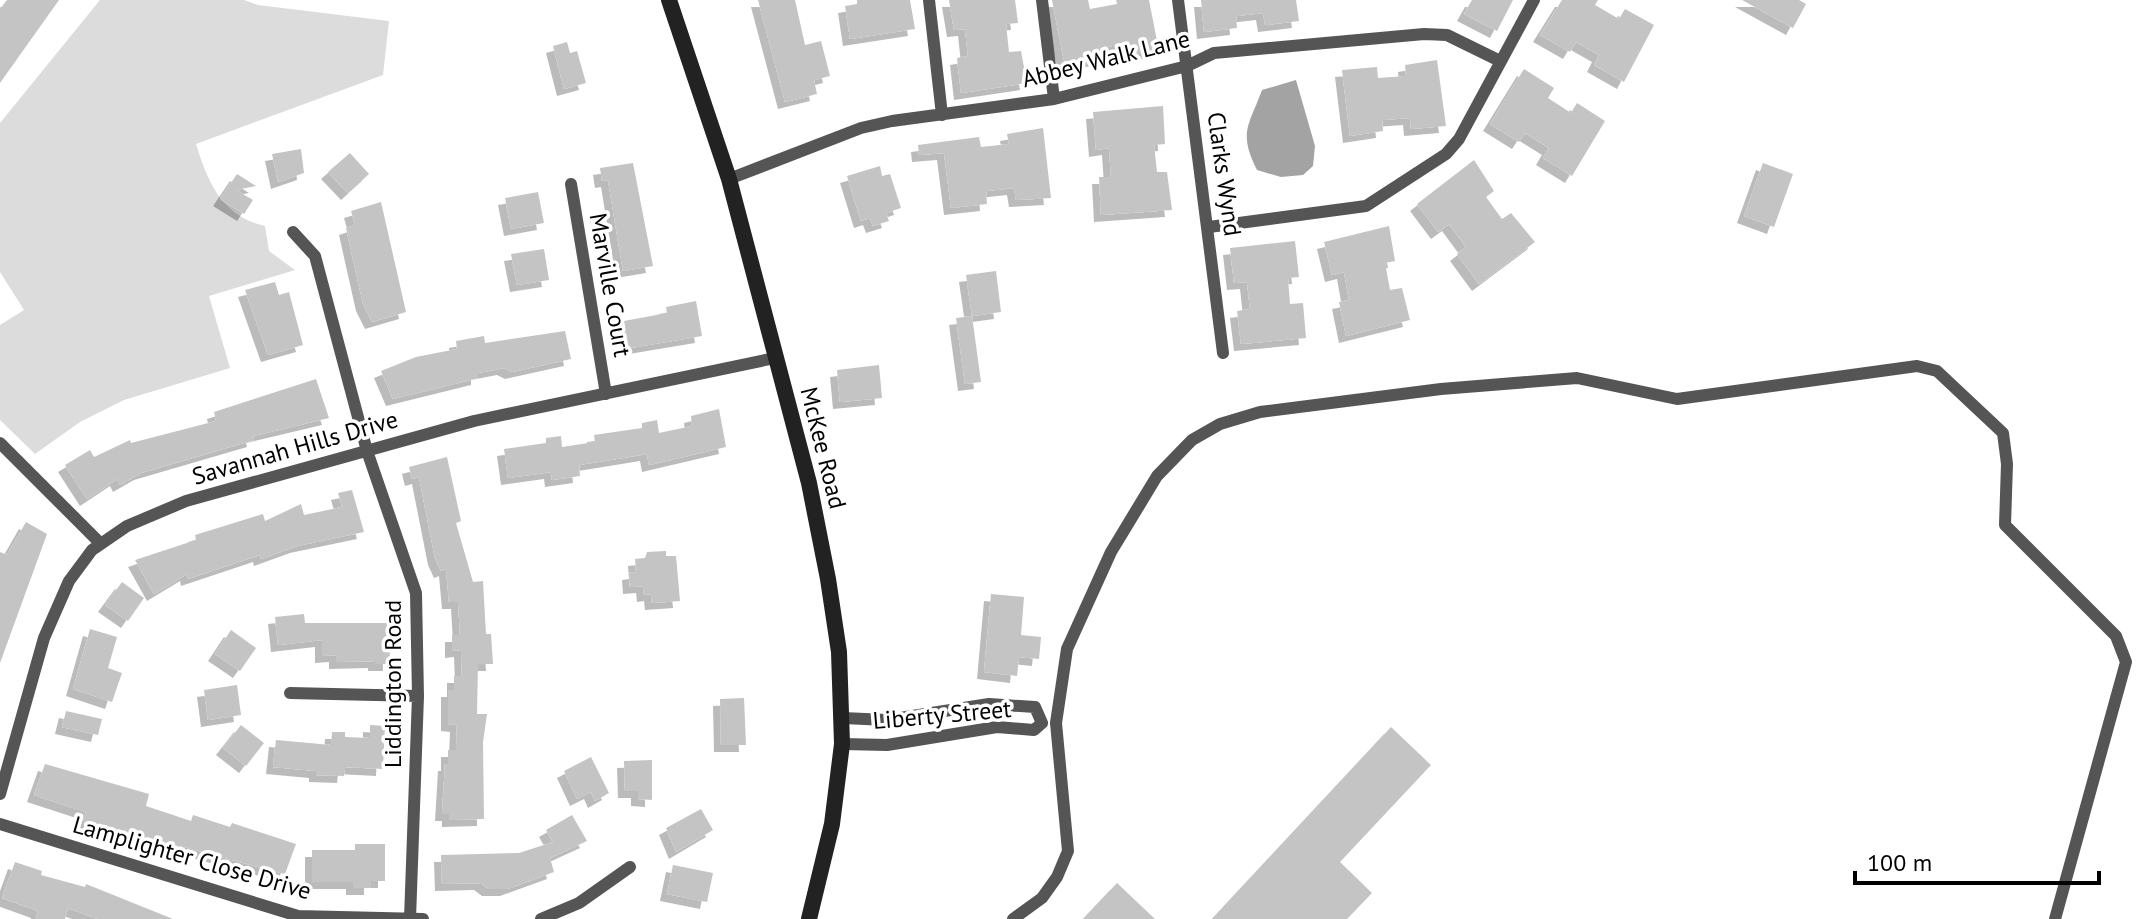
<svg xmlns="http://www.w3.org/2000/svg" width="2143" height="919" font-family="'PT Sans',sans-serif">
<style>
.green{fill:#dcdcdc}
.water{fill:#a3a3a3}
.building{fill:#c4c4c4;filter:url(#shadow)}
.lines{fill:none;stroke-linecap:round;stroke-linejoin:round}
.street{stroke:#555;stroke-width:12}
.secondary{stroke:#222;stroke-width:16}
.labels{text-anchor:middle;stroke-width:7;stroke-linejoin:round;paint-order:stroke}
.street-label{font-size:24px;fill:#000;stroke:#fff}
</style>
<defs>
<filter id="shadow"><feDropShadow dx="-7" dy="7" stdDeviation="0" flood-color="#0004"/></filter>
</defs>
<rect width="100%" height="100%" fill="#fff"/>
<path class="green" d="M100,0H244L258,5L389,21L383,75L196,144C208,183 222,216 265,226L269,251L295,270L209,296L230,368L124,400L80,422L35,454L0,420V325L24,310L0,272V123Z"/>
<path class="water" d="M1296,80L1315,146L1313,166L1303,175L1281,177L1257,170C1238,132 1249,126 1262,90Z"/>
<path class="building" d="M7,0H59L0,83V9Z
M758,0H795L805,45L821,41L830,76L814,80L817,94L785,102Z
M857,0H910L915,29L850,39L845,6L857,4Z
M949,0H1015L1018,23L1006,24L1009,52L1021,51L1027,83L961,93L957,58L968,56L965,29L954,30Z
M1052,0H1088L1090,9L1117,4L1116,0H1149L1159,51L1125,56L1123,44L1096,49L1098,59L1065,66Z
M1201,0H1296L1299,21L1265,25L1263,13L1236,16L1237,28L1204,32Z
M1472,0H1513L1497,31L1464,14Z
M1562,0H1598L1595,5L1619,19L1625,9L1654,25L1624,82L1594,65L1599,55L1576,42L1570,52L1540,35Z
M1742,0H1799L1806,4L1793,28Z
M567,42L570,53L577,51L586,83L564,89L553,46Z
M1437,60L1446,126L1411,129L1410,118L1382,120L1383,131L1350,136L1342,70L1377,67L1378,78L1406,76L1405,65Z
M1524,69L1554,88L1548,98L1571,113L1577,103L1605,121L1572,176L1543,158L1549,148L1525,133L1519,142L1490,124Z
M1163,106L1165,144L1154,145L1157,172H1167L1172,210L1101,215L1099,177H1111L1109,148L1096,150L1093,112Z
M1043,128L1051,198L1016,200L1014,188L986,191L987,204L951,208L944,153L919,155L918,145L979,137L981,147L1009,144L1007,134Z
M301,149L304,173L278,182L272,154Z
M350,153L369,174L348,193L328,172Z
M1474,160L1494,191L1486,197L1502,219L1511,213L1535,242L1479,284L1457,254L1466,247L1449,224L1438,232L1417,204Z
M633,163L653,266L623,271L608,180L602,181L600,168Z
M1763,163L1793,174L1774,227L1744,216Z
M880,166L882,176L890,174L901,208L886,213L889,221L873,226L870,218L861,221L847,176Z
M237,174L256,186L236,190L253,200L244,214L220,199Z
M538,192L544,223L511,229L505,198Z
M381,202L406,312L372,322L363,304L346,228L355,225L351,211Z
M1389,226L1395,261L1385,263L1390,290L1402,288L1410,320L1346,336L1339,302L1349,300L1344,272L1332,275L1324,242Z
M1295,241L1299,277L1288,278L1290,304L1303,303L1306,338L1241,344L1237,311L1250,309L1247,282L1234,283L1230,248Z
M544,249L549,280L517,285L511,254Z
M996,271L1001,312L972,316L966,275Z
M275,282L279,295L289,292L303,345L268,355L245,290Z
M696,301L702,336L630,348L624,321L667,313L666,307Z
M972,316L981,382L965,384L956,318Z
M565,331L571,359L512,372L504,368L478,373V378L393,399L381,371L416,357L457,349L456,341L484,336L485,343Z
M879,365L882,398L840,402L837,370Z
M316,379L329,418L253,436L254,440L141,473L120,485L117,479L87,499L65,465L90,450L94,457L130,440L131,443L216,421L214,412Z
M719,409L726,447L649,465L647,454L579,465L580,476L552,480L551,472L508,478L504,449L546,443V438L561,436L562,447L595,442L594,435L642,428V423L657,420L659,433L692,426L691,416Z
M447,457L461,521L456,523L473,582L483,581L486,634H491L493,664H478L477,714H487L483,742L484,819L449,820V814H442L445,764H448V750H456L457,725L448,724V690H454V676H462L461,650L452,651V635H460L458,602H449L446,569L441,571L435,558L419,477L412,479L409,467Z
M352,490L364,532L297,546L261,559L260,555L188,579L187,574L154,594L135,560L196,540L195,535L263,514L265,521L301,504L304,515L342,507L338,493Z
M26,522L47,534L0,663V552L7,555Z
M666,551V556H676L680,601L652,603L651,594L644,595L643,586L630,587L629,573L636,572L635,559L645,558L647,552Z
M122,582L144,598L128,621L105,605Z
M991,594L1024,597L1021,635L1041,637L1039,659L1019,657L1017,676L984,672Z
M304,614L305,623H389L390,664H375V661L336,662V655L322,656V640L278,645L275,617Z
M90,629L117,637L108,668L122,673L112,702L73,689Z
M231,630L256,648L240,671L215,654Z
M237,685L241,715L208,720L204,690Z
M744,698L746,745H721L720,699Z
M66,711L102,719L98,735L62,727Z
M241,725L264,743L246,766L223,748Z
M370,725L385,726L383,769L345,767L344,776L316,775V771L273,767L276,740L331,745L332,732H345V737L370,738Z
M1391,727L1431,765L1340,862L1372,893L1347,919H1212Z
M591,757L609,793L595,801L591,792L577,799L564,771Z
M652,760V800L638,799V791H625L624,761Z
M45,764L149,794L146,806L191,821L193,815L230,827L232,823L296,844L285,874L83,820L86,812L34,795Z
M701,809L713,830L676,852L666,828Z
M572,815L587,841L550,858L554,872L507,889H489L481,883L442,884L441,855L519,853L553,842L546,830Z
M355,844H385V881H371V888H353V882H312V850H355Z
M15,862L42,871L41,875L85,887L86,884L173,919H98L68,908L65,919H36L38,911L2,898Z
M673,865L713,873L707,902L667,894Z
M1117,883L1155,919H1083Z"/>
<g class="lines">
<path class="street" d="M929,0L942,115
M1042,0L1054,99
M1178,0L1223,353
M729,179L861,128L892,121L1054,99L1187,66L1214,53L1424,34L1447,35L1498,60
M571,184L606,394
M1209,227L1366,206L1446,154L1459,139L1534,0
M293,232L315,256L367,451L416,593L418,696L410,919
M0,443L101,544
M290,693L418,696
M842,744L887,745L997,727L1034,730L1042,723L1035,707L989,704L887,720L843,718
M0,794L44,638L69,581L92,550L127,526L186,501L474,421L775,358
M0,824L298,916L423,919
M541,919L579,903L630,867
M1013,919L1042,898L1057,877L1068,851L1056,723L1067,649L1111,552L1157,476L1192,440L1220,424L1260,412L1441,389L1577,378L1677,399L1917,366L1937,371L2003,433L2007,464L2005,525L2116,636L2126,662L2055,919"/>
<path class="secondary" d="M669,0L729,179L809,483L828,579L839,652L842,744L832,824L809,919"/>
</g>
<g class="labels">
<g class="street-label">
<text transform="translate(1106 59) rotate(-14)" y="8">Abbey Walk Lane</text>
<text transform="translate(1224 174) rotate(82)" y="8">Clarks Wynd</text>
<text transform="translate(610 285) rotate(80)" y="8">Marville Court</text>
<text transform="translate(295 448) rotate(-16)" y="8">Savannah Hills Drive</text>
<text transform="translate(823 448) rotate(76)" y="8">McKee Road</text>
<text transform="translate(393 684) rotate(-90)" y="8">Liddington Road</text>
<text transform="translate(942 715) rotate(-5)" y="8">Liberty Street</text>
<text transform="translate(192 858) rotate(16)" y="8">Lamplighter Close Drive</text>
</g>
</g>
<path d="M1855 871v12h244v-12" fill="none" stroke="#000000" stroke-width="4"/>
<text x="1867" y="871" font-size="24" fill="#000000" stroke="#ffffff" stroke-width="6" paint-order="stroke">100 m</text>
</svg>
